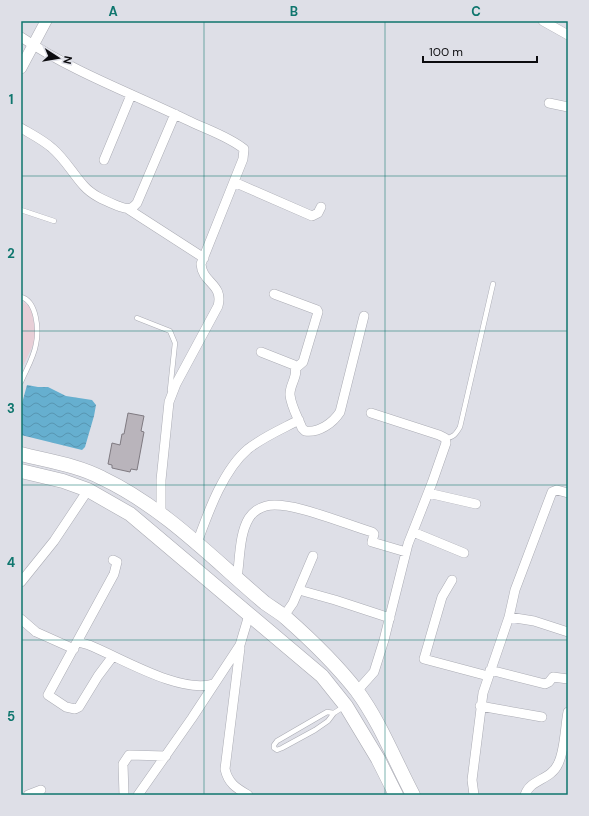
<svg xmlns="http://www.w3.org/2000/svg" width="589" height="816" font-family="'DM Sans',sans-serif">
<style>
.education{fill:#e8cfd7}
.water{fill:url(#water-waves)}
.building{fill:#b9b4bb;stroke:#7f7a81}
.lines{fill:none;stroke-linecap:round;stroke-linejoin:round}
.service-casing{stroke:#abacb4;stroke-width:5.5}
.minor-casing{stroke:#abacb4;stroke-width:10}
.tertiary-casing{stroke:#abacb4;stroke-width:12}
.primary-casing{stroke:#abacb4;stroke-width:15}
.service{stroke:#fff;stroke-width:4.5}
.minor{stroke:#fff;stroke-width:9}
.tertiary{stroke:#fff;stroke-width:11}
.primary{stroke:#fff;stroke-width:14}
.grid{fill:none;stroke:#0f766e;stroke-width:1;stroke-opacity:0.55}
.neatline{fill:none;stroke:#0f766e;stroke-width:1.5}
.grid-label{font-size:13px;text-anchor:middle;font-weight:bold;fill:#0f766e}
</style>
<defs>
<pattern id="water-waves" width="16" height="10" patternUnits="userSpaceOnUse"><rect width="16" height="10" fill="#66afcf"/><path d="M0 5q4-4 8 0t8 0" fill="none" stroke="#5795b1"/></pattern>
</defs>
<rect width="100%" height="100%" fill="#dedfe7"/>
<path class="education" d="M21,300L32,309L36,339L21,370Z"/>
<path class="water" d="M27,385L38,387H48L66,396L92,400L96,405L94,416L85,447L82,450L21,435V407Z"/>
<path class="building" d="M128,413L144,416L141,431L144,432L137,470L131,469L130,472L112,468V465L108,464L112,443L120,445L122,434H124Z"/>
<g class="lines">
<defs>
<path id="service" d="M21,210L54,221
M21,297C37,301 39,330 36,344C34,357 26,370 21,382
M137,318L170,331L175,343L170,390
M445,438C453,438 456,434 460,427L493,284
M334,713L327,712L277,741L274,745V748L277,750L282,748L315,730L328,721L334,713L345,706"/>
<path id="minor" d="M543,21L568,35
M21,37C73,72 131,93 187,120C205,129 228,136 244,149L243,159L201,264C202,283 224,284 218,306L176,384L169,402L161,480V514
M549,103L568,107
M21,128C31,134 43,140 52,148C65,159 73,174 84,186C93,196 106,201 118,206C127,209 130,211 137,203L175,114
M104,160L131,95
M234,182L312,216L318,213L321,207
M128,209L204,258
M274,294L317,310L318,312L303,362L296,368
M261,352L294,365C300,374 289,385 290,395C291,406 298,418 302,428L305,431C319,433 333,423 340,412L364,316
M428,493L476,504
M413,532L464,553
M197,543C208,513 223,470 248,449C263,437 282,429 299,420
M237,578C240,560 239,534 249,518C253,512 259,508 266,506C290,500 347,525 372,532L374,534L372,542L406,552
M452,580L442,597L424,659L488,676
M21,582L54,541L88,490
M299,590L335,600L390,618
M284,616L293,603L313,556
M509,617L534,621L568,632
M21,619L36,632L74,649
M78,642L89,645C121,658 180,694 213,684
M240,648L225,769C228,783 236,788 248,795
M113,656L98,676L79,707L75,709L66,707L48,695L114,574L117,562L113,560
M490,670L545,684L549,682L553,677L568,679
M357,691L374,672L384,640L408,544L432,483L446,443L445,438L439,435L371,413
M480,706L542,717
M28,795L41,790
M124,795L123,764L129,755L166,756
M138,795L192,718L240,645L249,615
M474,795L472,780L483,693L509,617L515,590L552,492L557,490L568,493
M525,795C530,779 551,780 558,764C565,751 565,727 568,712"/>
<path id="tertiary" d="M21,68L46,21"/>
<path id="primary" d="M21,454C48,461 77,465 102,478C165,508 213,559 265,603C272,608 279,612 285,617C310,639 336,664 357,691C380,722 395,761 413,795
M21,471L63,481L88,490L130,514L322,676L346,706L378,759L396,795"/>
</defs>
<use href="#service" class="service-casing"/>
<use href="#minor" class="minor-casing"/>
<use href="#tertiary" class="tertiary-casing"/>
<use href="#primary" class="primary-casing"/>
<use href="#service" class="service"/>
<use href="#minor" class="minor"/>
<use href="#tertiary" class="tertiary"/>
<use href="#primary" class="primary"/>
</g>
<path class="grid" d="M204,21V795M385,21V795M21,176H568M21,331H568M21,485H568M21,640H568"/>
<rect width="589" height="816" fill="none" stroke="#dedfe7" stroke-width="44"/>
<g transform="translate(58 58) rotate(102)" stroke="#dedfe7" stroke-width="3" paint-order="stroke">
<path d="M0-3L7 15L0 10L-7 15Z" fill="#0c0c0f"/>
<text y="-6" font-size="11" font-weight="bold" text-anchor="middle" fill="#0c0c0f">N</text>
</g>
<path d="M423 56v6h114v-6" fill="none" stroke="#0c0c0f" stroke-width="2"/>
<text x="429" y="56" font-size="12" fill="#0c0c0f" stroke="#dedfe7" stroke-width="3" paint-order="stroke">100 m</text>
<rect x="22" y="22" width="545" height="772" class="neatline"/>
<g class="grid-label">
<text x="113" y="16">A</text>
<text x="294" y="16">B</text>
<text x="476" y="16">C</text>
<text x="11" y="104">1</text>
<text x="11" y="258">2</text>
<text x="11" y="413">3</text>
<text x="11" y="567">4</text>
<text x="11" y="721">5</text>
</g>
</svg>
